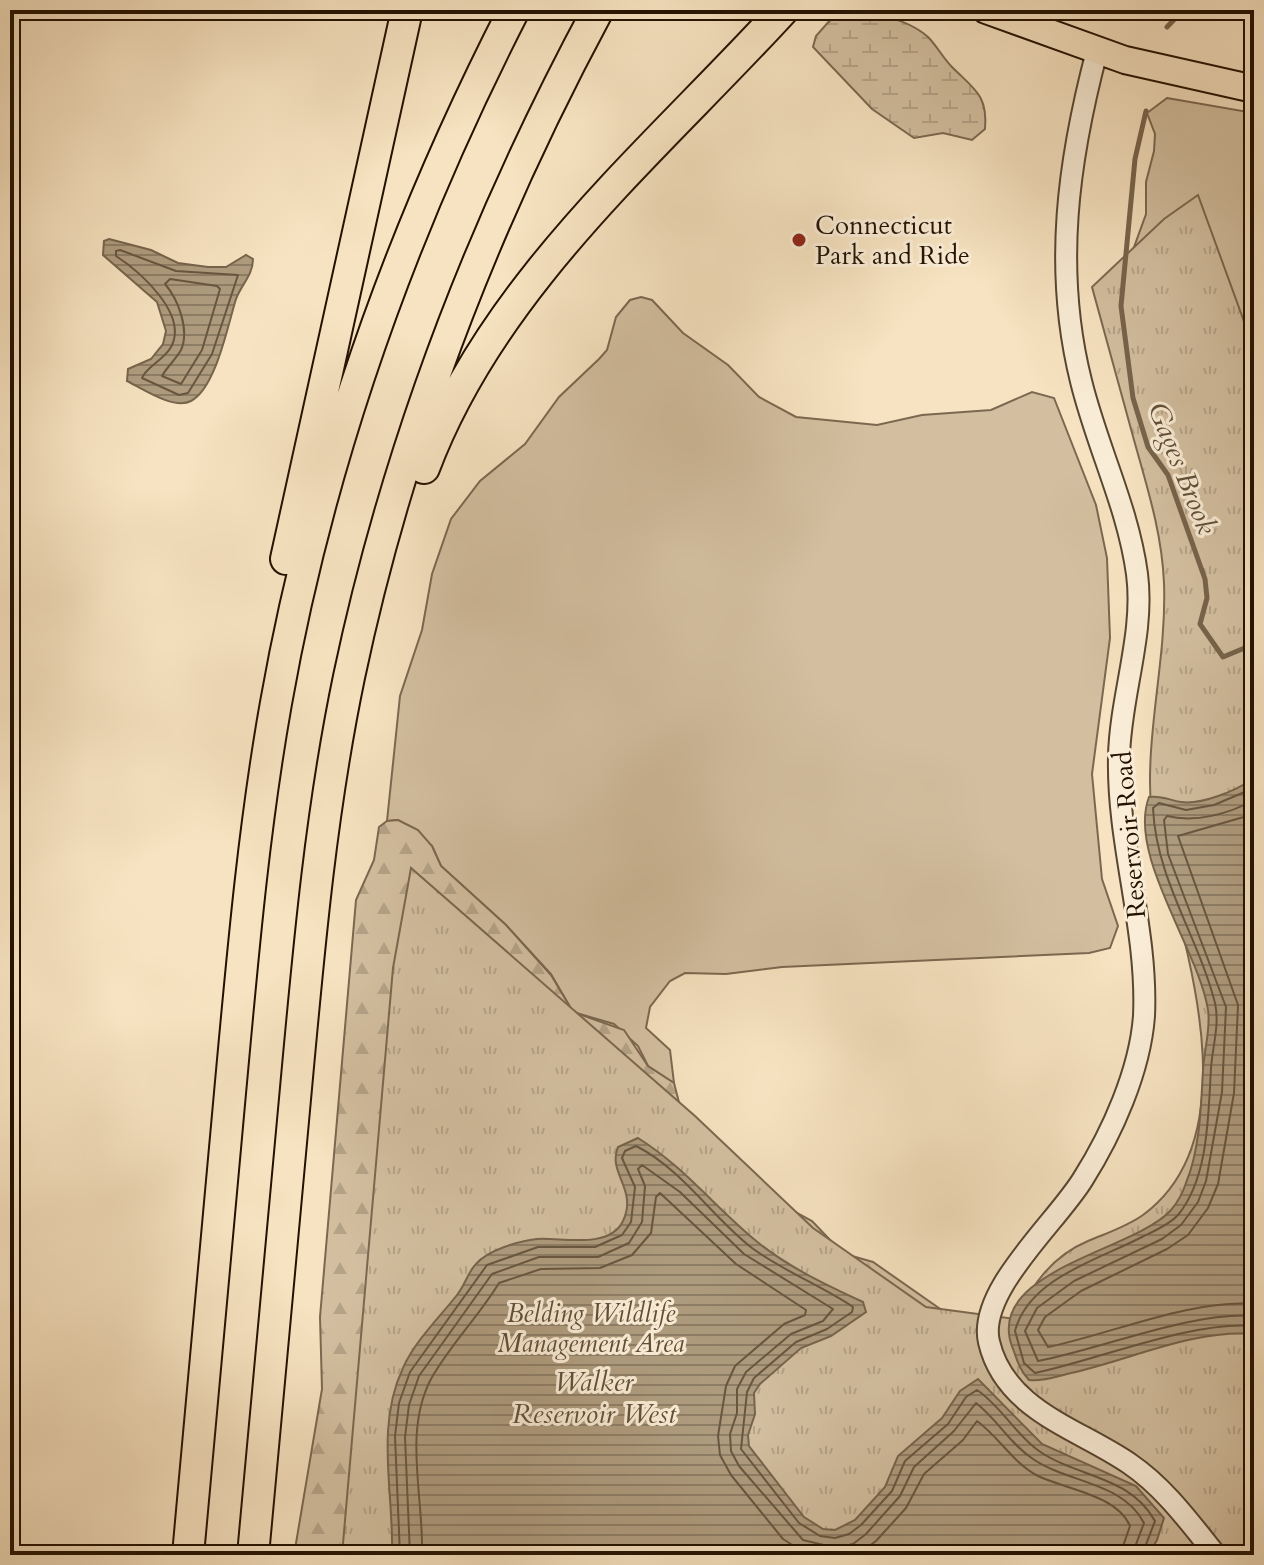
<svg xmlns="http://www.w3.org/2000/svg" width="1264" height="1565" font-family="Cardo,serif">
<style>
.grass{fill:#d3bfa0;stroke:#7b6850;stroke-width:2}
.forest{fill:url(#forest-firs);stroke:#7b6850;stroke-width:2}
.wetland{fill:url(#wetland-marsh);stroke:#7b6850;stroke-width:2}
.park{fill:url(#park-tufts);stroke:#7b6850;stroke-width:2}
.water{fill:url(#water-rules);stroke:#77644c;stroke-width:2}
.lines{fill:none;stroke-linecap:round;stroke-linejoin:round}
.shore{stroke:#695640;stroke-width:2}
.stream{stroke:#77644c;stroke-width:5}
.minor-casing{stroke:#584630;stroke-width:24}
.major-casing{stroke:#231100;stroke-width:30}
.highway-casing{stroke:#231100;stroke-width:34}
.minor{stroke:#faedd7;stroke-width:20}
.major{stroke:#f7e3c1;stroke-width:26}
.highway{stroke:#f7e3c1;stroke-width:30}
.poi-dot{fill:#8f2418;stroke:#faedd7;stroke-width:3}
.labels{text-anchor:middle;stroke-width:6;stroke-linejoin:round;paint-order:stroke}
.poi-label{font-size:26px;fill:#231100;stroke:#faedd7;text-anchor:start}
.street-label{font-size:26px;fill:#231100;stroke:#faedd7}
.park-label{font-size:26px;font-style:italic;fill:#614e38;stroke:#faedd7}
.water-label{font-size:28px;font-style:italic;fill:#625039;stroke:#faedd7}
</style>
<defs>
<pattern id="forest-firs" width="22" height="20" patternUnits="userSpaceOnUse" patternTransform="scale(2)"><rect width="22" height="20" fill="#d3bfa0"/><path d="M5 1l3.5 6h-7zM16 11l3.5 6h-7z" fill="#b5a388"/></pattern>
<pattern id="wetland-marsh" width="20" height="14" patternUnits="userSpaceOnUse" patternTransform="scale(2)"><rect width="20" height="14" fill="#d3bfa0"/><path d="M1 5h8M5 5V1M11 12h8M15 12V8" fill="none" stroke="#b5a388"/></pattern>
<pattern id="park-tufts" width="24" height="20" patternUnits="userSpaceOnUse" patternTransform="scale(2)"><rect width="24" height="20" fill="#d3bfa0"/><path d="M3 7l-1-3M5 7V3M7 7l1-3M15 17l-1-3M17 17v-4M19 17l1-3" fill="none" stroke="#b5a388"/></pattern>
<pattern id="water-rules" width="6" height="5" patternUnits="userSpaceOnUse" patternTransform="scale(2)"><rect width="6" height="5" fill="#af9c7f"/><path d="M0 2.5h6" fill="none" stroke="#8e7e66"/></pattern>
</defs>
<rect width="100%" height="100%" fill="#f7e3c1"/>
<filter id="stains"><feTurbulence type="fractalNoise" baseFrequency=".0025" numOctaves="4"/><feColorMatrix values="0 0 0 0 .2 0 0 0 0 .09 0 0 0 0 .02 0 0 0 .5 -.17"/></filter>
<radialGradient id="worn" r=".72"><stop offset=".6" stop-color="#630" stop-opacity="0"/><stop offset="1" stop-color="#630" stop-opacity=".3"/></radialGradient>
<path class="grass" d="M1167,98L1254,113V347L1221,318L1149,236L1133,250L1146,214V182L1154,151L1155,134L1147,113Z
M641,297L652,300L683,333L728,365L759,397L796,417L877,425L922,415L991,410L1032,392L1054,398L1096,505L1107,558L1110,638L1092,774L1102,879L1118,926L1110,948L1089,953L782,967L726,974L685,973L670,981L650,1007L646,1028L670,1050L674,1083L648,1066L638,1046L614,1024L573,1012L551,974L506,925L441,866L432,846L398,820L387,821L400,696L422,630L432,574L451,519L480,481L525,444L559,397L599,359L607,350L616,317L630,300Z"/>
<path class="forest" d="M398,820L418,830L432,846L441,866L506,925L551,975L573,1012L624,1030L648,1066L674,1083L682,1114L773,1200L812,1221L834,1244L852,1256L873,1262L956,1320L392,1555H294L322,1389L320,1317L356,900L374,860L379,827L387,821Z"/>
<path class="wetland" d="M839,10C866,10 907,18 928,37C937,46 943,58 952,67C974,89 988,95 985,129L972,140L943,133L914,138L872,109L813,47L816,36Z"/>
<path class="park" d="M1198,195L1254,349V1555H342L393,968L411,868L695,1116L813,1228L926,1307L1015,1319C1032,1285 1052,1256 1088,1241C1107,1233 1126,1227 1143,1215C1256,1132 1180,929 1152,820C1143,739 1167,663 1164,583C1162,533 1147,487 1134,440C1120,389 1106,338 1092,287L1164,219Z"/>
<path class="water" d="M109,239L151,250L178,263L208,267H226L246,255L253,259C253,275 241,285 236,299C228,324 216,388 191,401C174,410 143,389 127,381L128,369L151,359L163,344L166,331L157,302L103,255L104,241Z
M1254,759V1334C1193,1329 1130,1360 1071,1373C1058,1376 1042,1382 1029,1380C1019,1369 1018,1362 1013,1349C981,1271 1135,1251 1171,1210C1178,1202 1183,1192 1186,1183C1200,1149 1201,1106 1203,1070C1204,1050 1211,1029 1208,1010C1199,950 1127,855 1149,797C1161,795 1169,800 1181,802C1201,805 1235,791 1251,780Z
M638,1138C683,1166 715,1207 755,1240C786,1266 826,1285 863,1302L866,1312L831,1336L801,1348L760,1384L754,1393L755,1414L748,1435L749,1446L804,1517L823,1529L835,1530L855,1520L885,1487L898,1456L942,1418L960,1391L978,1379L1042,1444L1136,1486L1164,1518L1157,1540L1148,1555H392C394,1493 375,1427 403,1368C415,1341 439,1318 457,1295C465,1285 468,1272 476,1264C488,1250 519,1241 537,1239C561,1237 609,1250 623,1221C638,1189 607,1173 618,1147Z"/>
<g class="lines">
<path class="shore" d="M120,250L176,271L238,275L212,354L188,393L179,395L142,378C146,367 164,360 171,347C189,314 139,271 116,256V251Z
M170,279L217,286L220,289L202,350L181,384L162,376C167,367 176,359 181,350C190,330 178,299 165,284Z
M1254,788L1214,805L1186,810L1159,803L1153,808C1156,879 1198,936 1215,1003C1220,1025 1212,1048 1211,1069C1208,1115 1209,1177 1178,1215C1169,1225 1154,1231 1142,1237C1098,1260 1029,1278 1015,1331L1024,1363L1035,1373C1097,1360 1194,1320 1254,1326
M1254,800C1229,814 1195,823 1167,816L1164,820L1168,854L1226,1007L1222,1092L1206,1181L1198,1202L1181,1225L1162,1239L1074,1281L1037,1308L1025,1331L1038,1361C1102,1349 1192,1311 1254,1316
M1254,814L1178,836L1238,1005L1234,1093L1218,1184L1208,1208L1188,1235L1167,1249L1081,1291L1045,1317L1038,1330L1048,1347C1111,1334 1191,1299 1254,1304
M400,1555L395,1436L399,1403L410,1372L487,1265L538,1247H595L622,1235L631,1222L635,1187L622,1158L625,1151L636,1146C682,1169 712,1217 752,1248C783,1271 822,1286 853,1307L852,1312L827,1329L796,1342L754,1378L747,1392L741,1449L799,1523L820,1536L835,1538L849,1534L861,1525L892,1491L905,1461L948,1424L966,1397L977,1390C1001,1406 1016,1435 1039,1451C1078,1478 1129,1475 1155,1521L1142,1555
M410,1555L405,1437L409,1405L419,1376L492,1274L539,1257H598L629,1243L642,1222L645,1186L638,1169L642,1165L680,1192L744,1254L833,1309L823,1321L791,1334L746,1372L737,1389V1413L730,1434L731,1451L739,1466L803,1540L836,1548L853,1544L866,1534L900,1496L914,1467L954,1431L976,1403C997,1419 1011,1445 1033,1459C1068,1483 1123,1482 1144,1523L1132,1555
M422,1555C424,1498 403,1432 431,1379C450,1345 479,1316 499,1283L541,1269L600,1268L632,1255L651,1233L656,1197L660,1193L736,1264L806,1310L805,1315L784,1324L735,1366L726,1386L718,1436L720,1455L731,1475L783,1539L808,1555
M857,1555L876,1541L906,1508L924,1474L963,1440L977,1421C999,1437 1013,1463 1038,1476C1065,1489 1117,1495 1130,1526L1120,1555"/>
<path class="stream" d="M1167,27L1183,10
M1146,111L1135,159L1121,306L1133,398L1148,447L1168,475L1205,579L1207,598L1200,624L1223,657L1247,647L1254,648"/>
<defs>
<path id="minor" d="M1097,51C1068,161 1053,269 1081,381C1097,447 1128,507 1137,574C1145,634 1120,697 1119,757C1117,844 1148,929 1144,1016C1140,1071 1112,1133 1083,1179C1057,1222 977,1291 989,1342C1005,1411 1080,1429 1130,1464C1165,1488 1190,1523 1216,1555"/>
<path id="major" d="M986,10L1125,60L1254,89"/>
<path id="highway" d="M424,468C493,284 653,152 783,10
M286,559L407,10
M188,1555C202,1401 216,1247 230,1093C242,963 253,832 276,703C319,460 401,230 514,10
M253,1555C267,1403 281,1251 295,1099C308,958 320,816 349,677C398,444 485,220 598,10"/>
</defs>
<use href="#minor" class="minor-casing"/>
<use href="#major" class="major-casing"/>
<use href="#highway" class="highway-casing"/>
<use href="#minor" class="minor"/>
<use href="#major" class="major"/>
<use href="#highway" class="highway"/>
</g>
<circle class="poi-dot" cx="799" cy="240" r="8"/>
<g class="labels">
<g class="poi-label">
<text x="815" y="234">Connecticut<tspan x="815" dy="30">Park and Ride</tspan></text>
</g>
<g class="street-label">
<text transform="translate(1129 835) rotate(-95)" y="9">Reservoir Road</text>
</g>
<g class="park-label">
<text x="591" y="1322">Belding Wildlife<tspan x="591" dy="30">Management Area</tspan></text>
</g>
<g class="water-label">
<text transform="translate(1183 468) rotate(68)" y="10">Gages Brook</text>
<text x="594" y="1391">Walker<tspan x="594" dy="32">Reservoir West</tspan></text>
</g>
</g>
<rect width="1264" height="1565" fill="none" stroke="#f7e3c1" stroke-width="40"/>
<rect x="12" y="12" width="1240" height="1541" fill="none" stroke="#231100" stroke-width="4"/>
<rect x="20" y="20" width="1224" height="1525" fill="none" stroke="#231100" stroke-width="2"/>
<rect width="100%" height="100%" filter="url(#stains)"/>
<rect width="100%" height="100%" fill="url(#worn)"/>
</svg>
